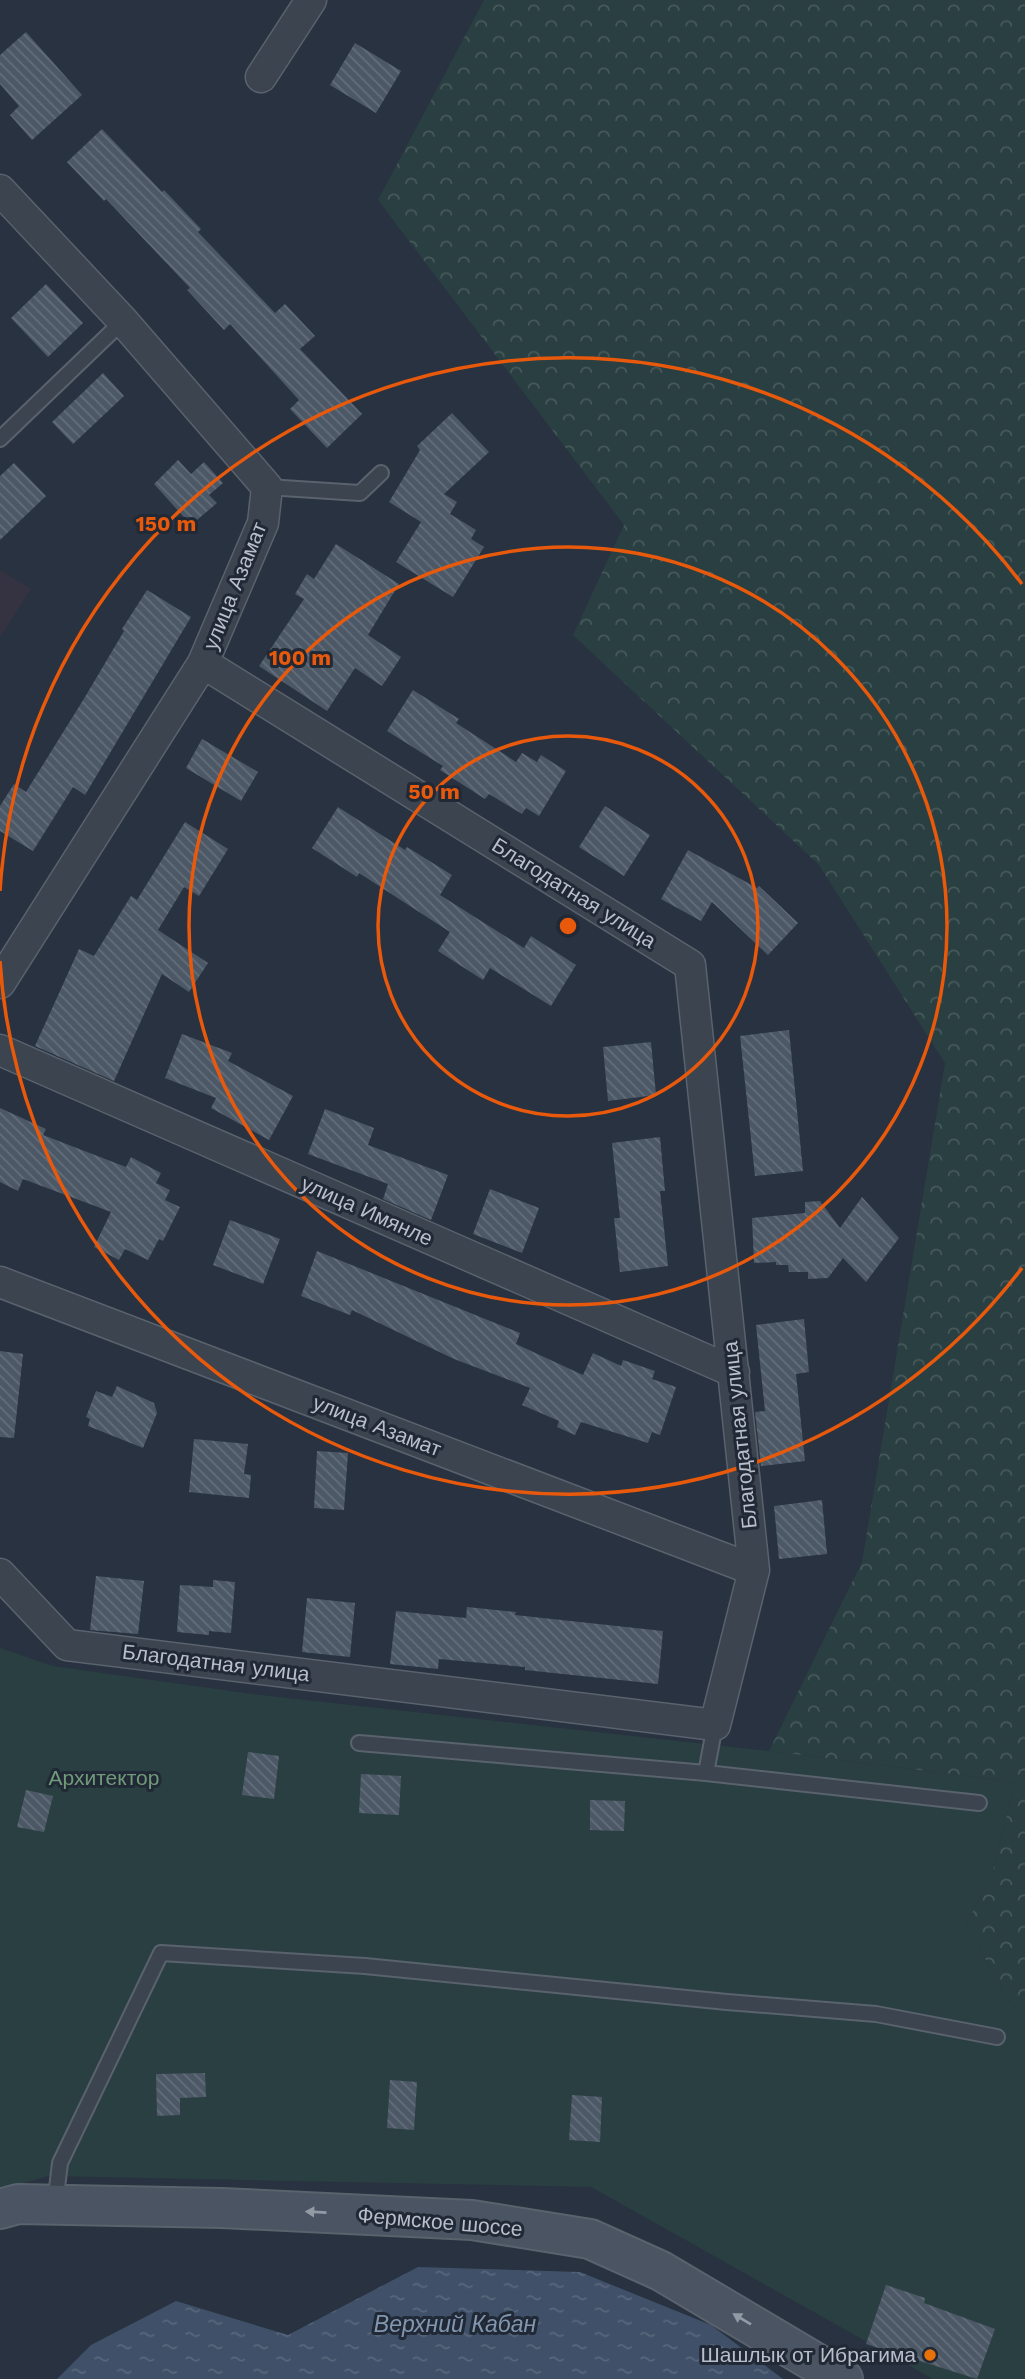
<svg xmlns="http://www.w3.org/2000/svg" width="1025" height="2379" font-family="'Work Sans',sans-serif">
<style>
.medical{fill:#353341}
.green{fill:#2a3f41}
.forest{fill:url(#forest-crowns)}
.water{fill:url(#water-ripples)}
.building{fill:url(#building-back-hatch)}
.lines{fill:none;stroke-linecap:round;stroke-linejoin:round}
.lane-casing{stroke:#59626d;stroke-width:18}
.street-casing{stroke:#59626d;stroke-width:33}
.secondary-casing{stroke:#59626d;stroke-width:42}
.lane{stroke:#3c4450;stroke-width:14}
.street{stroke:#3c4450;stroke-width:30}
.secondary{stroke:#4a5463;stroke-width:38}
.oneway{fill:#929aa6}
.ring{fill:none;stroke:#e8590c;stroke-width:3.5}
.food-dot{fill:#e8710a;stroke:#202935;stroke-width:2.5}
.labels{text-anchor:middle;stroke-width:6;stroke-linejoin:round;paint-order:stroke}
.street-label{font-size:21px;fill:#b8bfca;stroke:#202935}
.park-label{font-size:21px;fill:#719a7a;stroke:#202935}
.poi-label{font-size:21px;fill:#b8bfca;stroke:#202935;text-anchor:end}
.water-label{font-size:23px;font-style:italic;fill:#8296b0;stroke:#202935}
.centre{fill:#e8590c;stroke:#202935;stroke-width:3.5}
.ring-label{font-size:21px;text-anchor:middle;font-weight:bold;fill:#e8590c;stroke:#202935;stroke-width:6;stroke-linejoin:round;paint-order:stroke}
</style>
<defs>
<pattern id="forest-crowns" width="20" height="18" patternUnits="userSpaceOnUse" patternTransform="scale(1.75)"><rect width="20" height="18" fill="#2a3f41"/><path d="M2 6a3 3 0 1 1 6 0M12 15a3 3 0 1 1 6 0" fill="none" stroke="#47595b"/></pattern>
<pattern id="water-ripples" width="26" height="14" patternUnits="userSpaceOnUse" patternTransform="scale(1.75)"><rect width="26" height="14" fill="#3f5068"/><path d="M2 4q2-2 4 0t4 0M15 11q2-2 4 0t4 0" fill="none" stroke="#59677c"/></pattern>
<pattern id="building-back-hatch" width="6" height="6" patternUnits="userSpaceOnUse" patternTransform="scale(1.75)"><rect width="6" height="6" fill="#4c5866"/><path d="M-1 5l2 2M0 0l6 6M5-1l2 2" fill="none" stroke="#646e7b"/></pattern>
</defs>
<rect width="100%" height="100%" fill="#283240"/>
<path class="medical" d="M0,570L31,589L0,637Z"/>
<path class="green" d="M0,1648L53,1666L252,1694L769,1751L1015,1782L993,1871L966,1925L1011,2004L1025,2019V2379H933L591,2187L48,2176L0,2190Z"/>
<path class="forest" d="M484,0H1025V2019L1011,2004L966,1925L993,1871L1015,1782L769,1751L862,1562L945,1063L819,865L573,635L624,525L378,200Z"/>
<path class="water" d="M418,2267L580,2272L711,2325L783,2379H57L91,2345L176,2301L288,2335Z"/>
<path class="building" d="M26,32L82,95L32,140L10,115L19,106L0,84V55Z
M355,43L401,71L376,113L330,85Z
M102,129L162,192L164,190L201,229L198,232L275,313L285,304L315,336L300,349L362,414L327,448L290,409L299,400L230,324L224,330L187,290L190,288L106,199L104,201L67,162Z
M46,284L83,323L48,357L11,318Z
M103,373L124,396L73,444L52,422Z
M452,413L489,452L444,494L457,502L450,514L476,530L471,539L484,547L453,597L396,562L421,522L389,502L420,450L417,446Z
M178,460L191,474L204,462L223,483L209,495L217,503L191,525L154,484Z
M14,463L46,496L0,540V476Z
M336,544L399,584L368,635L401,657L382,686L355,668L327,711L259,666L304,599L295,594L307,574L314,579Z
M147,590L191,617L85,795L73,787L33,851L0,831V806L14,784L26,792L85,697L124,631L122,629Z
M413,690L459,719L456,723L516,762L522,753L537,762L541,755L566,771L539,816L526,808L522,814L489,794L485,799L440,770L443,766L387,731Z
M202,739L258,772L241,801L186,768Z
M605,806L650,835L624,876L579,847Z
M338,807L405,850L407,847L452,875L440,895L524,948L531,936L576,965L551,1006L490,968L483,980L438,951L450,932L359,873L357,877L312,848Z
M185,822L228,849L199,896L184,887L158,930L208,963L189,992L162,974L114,1081L35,1046L79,949L94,956L131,896L137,900Z
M688,850L757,888L759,886L798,923L768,955L712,902L701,921L661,899Z
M789,1030L803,1171L755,1176L740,1036Z
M182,1034L232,1053L228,1061L293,1096L269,1140L211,1108L216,1098L165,1078Z
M651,1042L656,1095L608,1101L603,1047Z
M0,1108L46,1129L43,1135L126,1167L131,1157L161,1173L156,1183L170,1190L165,1200L180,1207L163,1241L159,1239L148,1260L125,1249L119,1260L94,1247L111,1212L23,1179L18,1191L0,1182Z
M325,1109L374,1128L368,1145L448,1175L431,1220L383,1199L388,1184L308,1154Z
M660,1137L665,1191H660L668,1266L620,1272L614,1218H620L612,1143Z
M490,1189L539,1208L522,1253L473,1234Z
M862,1197L899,1238L866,1282L843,1258L828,1278L808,1279V1272H789L788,1265H776V1262L754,1263L752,1218L805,1213V1202L820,1201L840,1228Z
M230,1220L280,1239L263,1284L213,1265Z
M317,1251L520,1333L516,1344L583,1375L593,1353L621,1366L623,1360L655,1371L652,1379L676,1387L660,1435L652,1432L648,1443L581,1422L575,1435L557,1427L559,1421L522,1405L530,1388L454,1359L352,1310L350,1315L301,1296Z
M804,1319L809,1372L796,1374L805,1461L761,1466L755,1412L765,1411L756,1325Z
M0,1351L23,1354L14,1438L0,1437Z
M117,1386L154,1403L157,1413L143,1448L88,1426L90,1419L86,1417L96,1391L112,1397Z
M194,1439L248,1444L244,1474L251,1475L249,1498L189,1492Z
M317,1451L348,1453L344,1510L314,1508Z
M822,1500L827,1554L779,1559L774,1506Z
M96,1576L144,1581L138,1634L90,1630Z
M213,1580L235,1582L231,1633L209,1631V1635L177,1632L180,1585L213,1587Z
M307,1598L355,1603L350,1657L302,1652Z
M467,1607L516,1612L515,1615L663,1631L658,1684L525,1670V1667L439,1659L438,1669L390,1664L396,1611L466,1618Z
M248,1752L279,1756L274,1799L242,1795Z
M361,1774L401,1776L399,1815L359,1813Z
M26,1790L53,1796L44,1832L17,1827Z
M590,1800L625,1801L624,1831L590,1830Z
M205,2073L206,2097L180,2098V2115L157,2116L156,2074Z
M390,2080L417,2082L414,2130L387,2128Z
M572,2095L602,2097L600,2142L569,2140Z
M886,2285L925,2298L924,2303L995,2329L977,2379L866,2344Z"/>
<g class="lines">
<defs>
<path id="lane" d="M0,439L123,321
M267,487L360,493L381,473
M359,1743L706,1773L979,1803
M706,1773L715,1725
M55,2205L60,2163L161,1953L365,1966L727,2002L876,2014L997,2037"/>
<path id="street" d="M261,77L311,0
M0,190L123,321L267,487L263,523L203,663L0,983
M0,1050L734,1372
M0,1282L754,1570
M0,1574L67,1645L715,1725L754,1570L690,965L203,663"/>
<path id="secondary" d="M0,2209L18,2204L222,2208L472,2220L590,2239L661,2271L843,2379"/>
</defs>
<use href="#lane" class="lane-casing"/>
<use href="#street" class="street-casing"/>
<use href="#secondary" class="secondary-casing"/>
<use href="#lane" class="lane"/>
<use href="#street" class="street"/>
<use href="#secondary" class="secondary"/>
</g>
<defs><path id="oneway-solid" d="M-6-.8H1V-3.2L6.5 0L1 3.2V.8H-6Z" transform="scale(1.75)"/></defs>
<g class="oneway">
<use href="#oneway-solid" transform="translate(316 2212) rotate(-177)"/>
<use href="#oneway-solid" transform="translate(742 2319) rotate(-149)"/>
</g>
<g class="ring">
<circle cx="568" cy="926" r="190"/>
<circle cx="568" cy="926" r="379"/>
<path d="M1022 1268A569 569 0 0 1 0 961M0 891A569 569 0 0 1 1022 584"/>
</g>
<circle class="food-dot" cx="930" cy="2355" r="7"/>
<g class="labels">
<g class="street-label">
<text transform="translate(235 586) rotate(-68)" y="7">улица Азамат</text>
<text transform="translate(574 893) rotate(32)" y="7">Благодатная улица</text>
<text transform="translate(367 1211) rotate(24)" y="7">улица Имянле</text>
<text transform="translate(377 1426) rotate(21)" y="7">улица Азамат</text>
<text transform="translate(740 1435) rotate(-96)" y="7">Благодатная улица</text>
<text transform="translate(216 1663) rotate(7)" y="7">Благодатная улица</text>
<text transform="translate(440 2222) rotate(5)" y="7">Фермское шоссе</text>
</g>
<g class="park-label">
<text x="104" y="1785">Архитектор</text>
</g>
<g class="poi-label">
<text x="916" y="2362">Шашлык от Ибрагима</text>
</g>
<g class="water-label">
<text x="455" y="2332">Верхний Кабан</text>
</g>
</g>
<circle cx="568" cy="926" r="10" class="centre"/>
<g class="ring-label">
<text x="166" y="531">150 m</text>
<text x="300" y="665">100 m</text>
<text x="434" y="799">50 m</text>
</g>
</svg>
